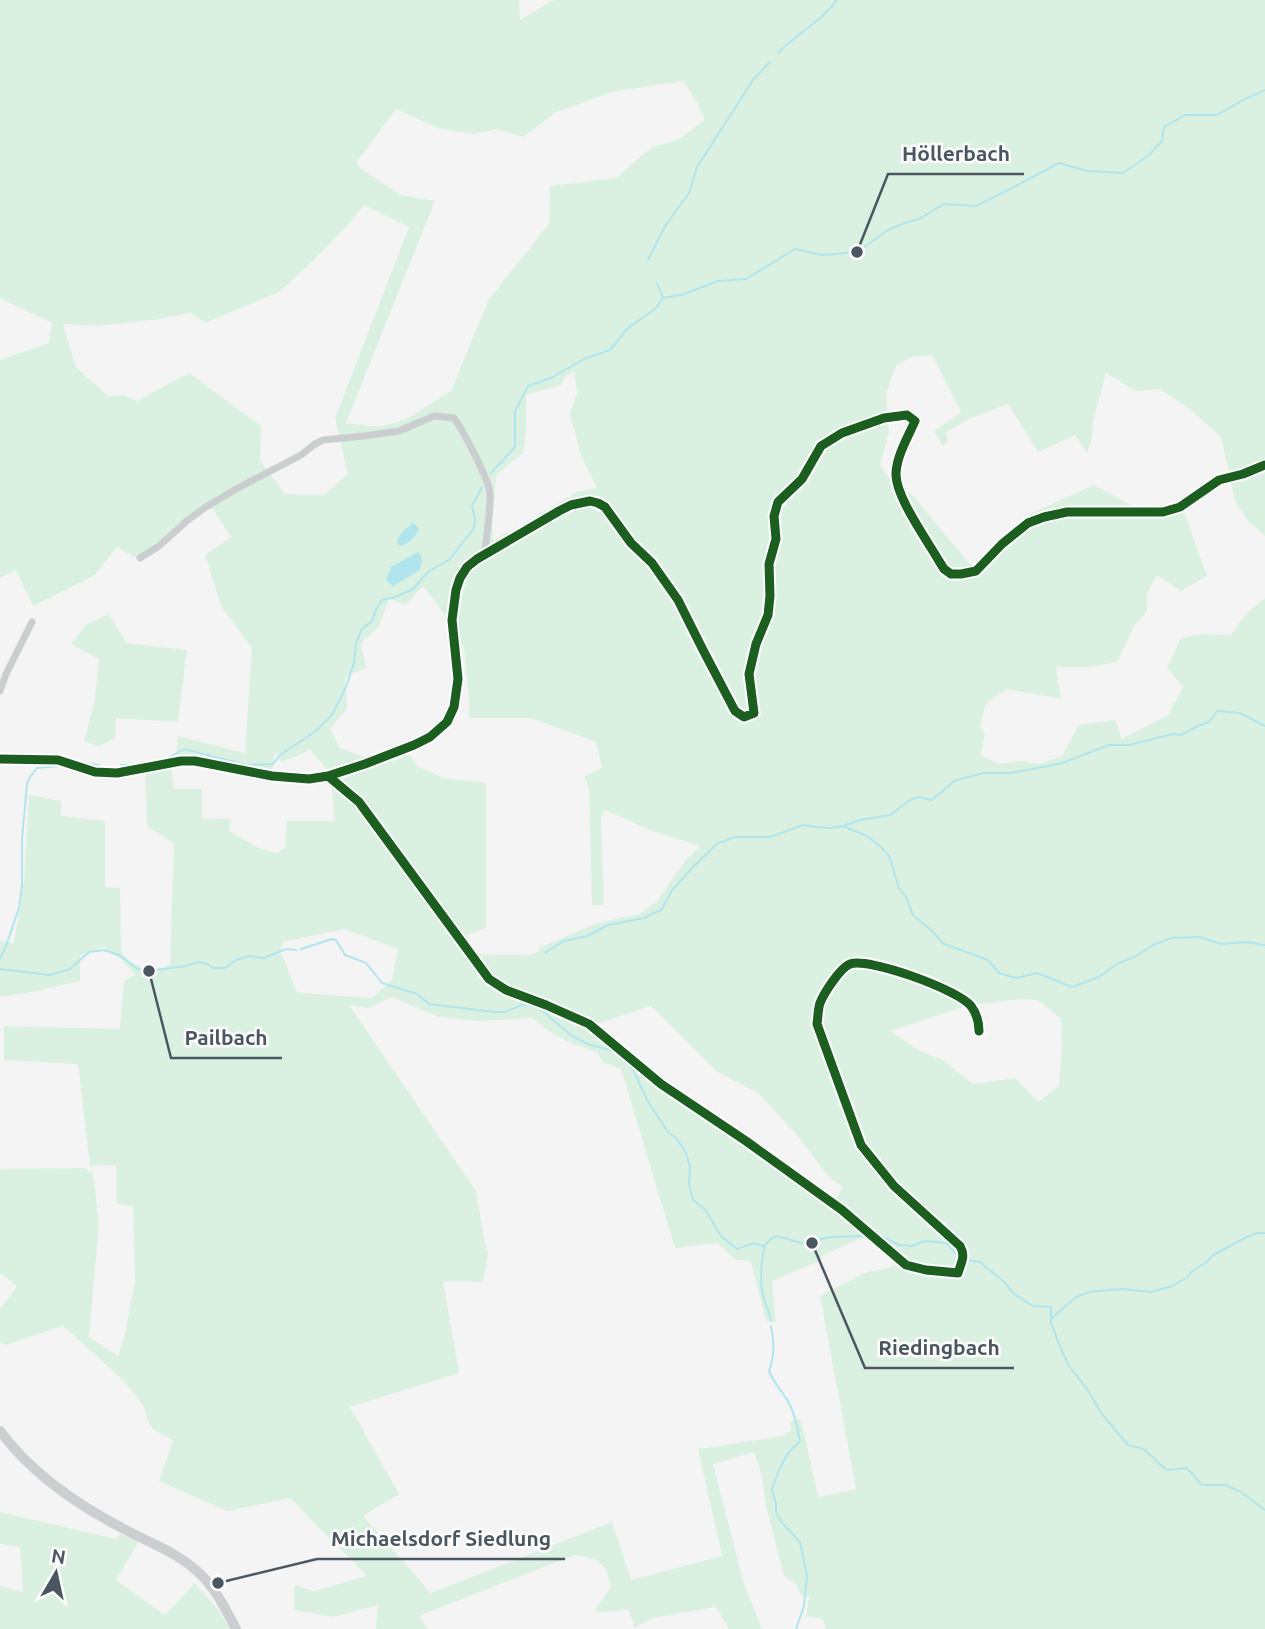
<svg xmlns="http://www.w3.org/2000/svg" width="1265" height="1629" font-family="Ubuntu,sans-serif">
<style>
.green{fill:#daf1e1;fill-rule:evenodd}
.water{fill:#b1e5ed}
.lines{fill:none;stroke-linecap:round;stroke-linejoin:round}
.stream{stroke:#b1e5ed;stroke-width:2}
.minor{stroke:#cbcecf;stroke-width:7}
.tertiary{stroke:#cbcecf;stroke-width:10}
.secondary{stroke:#cccfd0;stroke-width:10}
.cycleway-casing{stroke:#fff;stroke-width:13}
.cycleway{stroke:#1b5e20;stroke-width:9}
.leader{fill:none;stroke:#4b5760;stroke-width:2.5}
.callout-dot{fill:#4b5760;stroke:#fff;stroke-width:2.5}
.callout-label{font-size:21px;text-anchor:middle;font-weight:bold;fill:#4b5760;stroke:#fff;stroke-width:5;stroke-linejoin:round;paint-order:stroke}
</style>
<rect width="100%" height="100%" fill="#f4f4f4"/>
<path class="green" d="M0,0H519L520,20L554,0H1265V536L1249,522L1235,501L1221,437L1192,411L1160,389L1136,391L1106,373L1093,422L1092,437L1087,453L1075,435L1038,452L1008,404L971,418L946,432L948,440L943,446L934,431L961,412L932,355L911,357L896,366L886,393L889,433L880,464L888,477L907,494L909,491L968,562L975,566L1007,534L1032,513L1094,485L1140,510L1181,504L1207,576L1181,591L1157,575L1147,594V611L1134,626L1117,662L1092,667H1056L1061,699L1007,689L986,703L980,726L985,734L981,756L1000,764L1019,761L1039,764L1062,756L1079,725L1115,720L1122,739L1168,715L1183,687L1167,668L1181,638L1202,634L1231,635L1245,615L1265,598V1629H826L823,1619L806,1617L809,1597H802L795,1583L784,1576L766,1506L762,1476L754,1452L713,1464L744,1584L762,1629H729L716,1607L653,1618L634,1628L629,1609L595,1613L598,1605L611,1587C606,1562 599,1559 575,1555L421,1615L420,1618L428,1629H376L378,1605L333,1617L294,1610L295,1585L314,1591L367,1576L290,1498L227,1511L159,1481L173,1441L153,1429L147,1419L144,1406L123,1380L63,1326L5,1345L0,1343V1309L17,1286L0,1273V1169L84,1168L93,1173L99,1222L89,1337L118,1356L124,1338L135,1281L133,1206L117,1204L116,1165L90,1166L78,1064L4,1060V1026L120,1029L124,981L135,975L118,956L103,947L80,956V981L32,992L0,997V941L14,943L24,882L29,795L61,801V816L105,821V887L120,888L121,950C127,967 156,973 170,964L174,843L147,827L145,766L170,759L174,789H202V818L231,819L229,831L261,849L277,853L285,848L287,821H335L330,772L309,749L306,752L282,762L275,753L272,773L176,757L178,736L245,753L252,648L221,606L205,555L231,537L209,503L141,555L134,557L117,547L95,575L33,606L16,570L0,578V360L49,343L52,323L0,298ZM683,81L697,102L705,120L679,139L651,148L616,178L550,186L549,224L489,299L451,391L405,420L377,427L346,423L435,201L401,195L360,168L357,162L396,109L440,129L474,134L496,129L524,137L554,113L612,92ZM364,205L409,227L335,418L348,474L324,495L285,494L260,461L261,426L189,373L137,401L123,395L108,396L76,367L63,324L95,326L153,320L191,313L205,323L279,292L312,262L347,226ZM574,372L577,393L570,413L581,456L597,488L577,492L493,541L492,525L496,475L523,453L526,430V395L561,385L566,376ZM423,586L447,618L449,639L464,646L469,698V718H531L596,742L602,768L584,777L589,787L592,905H604L601,818L605,810L653,831L700,846L685,861L657,901L639,914L597,923L539,948L540,951L530,955L472,954L462,937L486,928V783L443,778L417,766L410,755L382,764L340,748L330,728L347,709L345,677L366,668L361,643L378,628L389,599L405,605ZM344,929L398,949L392,980L372,998L301,993L297,992L280,950L283,942ZM391,997L439,1017L480,1021L532,1018L555,1035L573,1044L597,1052L603,1062L621,1069L675,1248L717,1243L736,1260L751,1261L766,1321L776,1322L772,1281L820,1261L823,1255L859,1239L870,1238L896,1263L889,1268L867,1272L820,1296L856,1489L818,1497L801,1419L790,1422L791,1430L783,1436L698,1449L722,1556L631,1580L612,1522L431,1593L363,1516L399,1494L350,1407L459,1373L443,1281L483,1282L488,1253L485,1244L476,1191L349,1005L369,1008ZM1020,999L1038,1000L1061,1019L1062,1047L1059,1086L1039,1102L1015,1078L973,1084L943,1060L918,1050L891,1031L965,1006ZM651,1006L716,1071L758,1093L795,1133L828,1176L843,1187L836,1200L680,1094L597,1024Z
M109,614L126,643L187,650L178,722L116,718L115,738L100,746L84,742L95,699L99,659L71,644L86,625Z
M0,1512L116,1539L120,1534L138,1542L116,1580L165,1615L195,1583L219,1611L230,1629H0V1586L23,1592L20,1547L0,1544Z"/>
<path class="water" d="M413,523L419,528C417,536 410,542 402,546L397,544C397,534 406,529 413,523Z
M418,552L422,557L420,570L393,586L386,580L391,567Z"/>
<g class="lines">
<path class="stream" d="M778,53C796,34 822,21 837,0
M648,260L665,226L689,193L697,167L753,80L770,62
M657,283L663,298
M491,473L515,447V411L528,386L551,378L584,359L610,350L628,328L655,309L663,298L681,295L718,281L746,279L795,249L822,255L857,252L888,230L905,223L919,219L944,204L976,206L1010,189L1059,163L1087,171L1123,173L1149,155L1162,141L1164,127L1185,115H1217L1243,100L1265,90
M168,758L184,749L247,765L273,764L280,755L316,731L332,715L346,687L354,663L356,643L362,629L372,621L376,609L382,600L395,597L413,589L428,572L450,559L474,528L475,519L472,506L482,487
M83,763L99,765
M121,765H136
M843,826L867,836L881,847L889,856L899,888L906,897L913,915L932,931L944,944L988,960L999,973L1016,978L1037,973L1072,987L1099,977L1117,964L1136,956L1153,945L1171,938L1200,937L1221,944L1246,942L1265,945
M301,949L332,939L336,940L345,955L366,963L382,983L417,994L429,1004L494,1012H505L524,1004L539,1008L572,1036L590,1045L610,1050L617,1054L632,1067L647,1100L668,1132L676,1138L685,1151L690,1166L689,1184L693,1200L705,1209L721,1236L737,1249C747,1246 754,1240 764,1247
M546,952L564,941L587,936L608,925L644,918L661,910L672,890L696,864L718,843L736,837H770L803,825L816,827L831,828L843,826L860,820L890,815L910,800L918,797L932,800L954,781L983,773H1010L1048,766L1062,763L1109,745H1129L1173,734L1181,735L1198,726L1209,722L1217,711L1240,713L1265,726
M0,959L6,946L19,908L22,886V839L27,784L30,777L37,768L60,766
M0,969L50,975L70,969L89,952L104,950L121,956L137,969L149,971L186,966L198,962L207,964L213,968H225L236,960L249,956L264,958L286,949L296,950
M875,1233L899,1245L912,1246L925,1241L946,1243L959,1257
M764,1246L772,1238L777,1236L805,1244L829,1237L865,1236
M764,1248C761,1265 759,1283 764,1299C766,1307 770,1313 771,1321
M967,1260L980,1262L1004,1282L1014,1294L1033,1306L1051,1307V1323L1061,1349L1069,1366L1087,1389L1102,1414L1128,1445L1144,1449L1166,1470L1187,1468L1202,1485H1225L1241,1492L1265,1510
M1052,1318L1076,1297L1089,1292L1122,1289L1151,1292L1172,1286L1188,1277L1192,1271L1207,1262L1213,1255L1249,1236L1257,1233H1265
M771,1326C774,1342 775,1355 769,1371C774,1383 781,1390 788,1401C795,1414 797,1426 800,1441L788,1453L779,1470L772,1489L776,1504V1512L782,1523L800,1542L807,1576L804,1606L796,1629"/>
<path class="minor" d="M140,558L159,546L188,520L206,507L238,488L301,455L315,444L323,440L364,436L399,431L434,416L454,418C464,432 488,478 490,493C491,509 486,537 485,554
M0,691L6,674L32,622
M328,776L359,802L489,979L506,990L546,1005L589,1024L661,1084L746,1141L842,1210L906,1265L926,1270L958,1273C961,1263 966,1256 960,1246L894,1186L861,1145L817,1024C818,1017 818,1009 820,1003C824,993 840,968 850,964C868,957 959,990 971,1006C977,1014 979,1021 979,1031"/>
<path class="tertiary" d="M0,759L58,760L95,772L117,773L181,761H195L272,776L309,779L328,776L365,764L414,745L430,737L447,722L454,707L458,679L452,620L456,590L460,578L467,567L477,559L559,511L571,505L590,501L598,503L605,507L631,543L652,563L678,600L703,650L735,711L744,717L754,713L749,674L756,644L768,615L770,596L769,564L776,539L774,516L778,502L802,479L821,446L842,433L884,418L907,415L915,421C908,437 897,455 896,473C895,496 927,540 939,561L944,569L951,574H961L976,571L1002,544L1028,523L1044,517L1067,512H1163L1180,507L1219,480L1243,474L1265,465"/>
<path class="secondary" d="M0,1431C31,1473 76,1504 122,1528C147,1542 175,1551 197,1571C215,1587 225,1608 236,1629"/>
<defs>
<path id="cycleway" d="M0,759L58,760L95,772L117,773L181,761H195L272,776L309,779L328,776L365,764L414,745L430,737L447,722L454,707L458,679L452,620L456,590L460,578L467,567L477,559L559,511L571,505L590,501L598,503L605,507L631,543L652,563L678,600L703,650L735,711L744,717L754,713L749,674L756,644L768,615L770,596L769,564L776,539L774,516L778,502L802,479L821,446L842,433L884,418L907,415L915,421C908,437 897,455 896,473C895,496 927,540 939,561L944,569L951,574H961L976,571L1002,544L1028,523L1044,517L1067,512H1163L1180,507L1219,480L1243,474L1265,465
M328,776L359,802L489,979L506,990L546,1005L589,1024L661,1084L746,1141L842,1210L906,1265L926,1270L958,1273C961,1263 966,1256 960,1246L894,1186L861,1145L817,1024C818,1017 818,1009 820,1003C824,993 840,968 850,964C868,957 959,990 971,1006C977,1014 979,1021 979,1031"/>
</defs>
<use href="#cycleway" class="cycleway-casing"/>
<use href="#cycleway" class="cycleway"/>
</g>
<path class="leader" d="M857 252L888 174H1024M149 971L171 1058H282M812 1243L865 1368H1014M218 1583L317 1559H565"/>
<g class="callout-dot">
<circle cx="857" cy="252" r="7"/>
<circle cx="149" cy="971" r="7"/>
<circle cx="812" cy="1243" r="7"/>
<circle cx="218" cy="1583" r="7"/>
</g>
<g class="callout-label">
<text x="956" y="161">Höllerbach</text>
<text x="226" y="1045">Pailbach</text>
<text x="939" y="1355">Riedingbach</text>
<text x="441" y="1546">Michaelsdorf Siedlung</text>
</g>
<g transform="translate(56 1573) rotate(9)" stroke="#ffffff" stroke-width="5" paint-order="stroke">
<path d="M0-5L12 26L0 18L-12 26Z" fill="#4b5760"/>
<text y="-10" font-size="19" font-weight="bold" text-anchor="middle" fill="#4b5760">N</text>
</g>
</svg>
